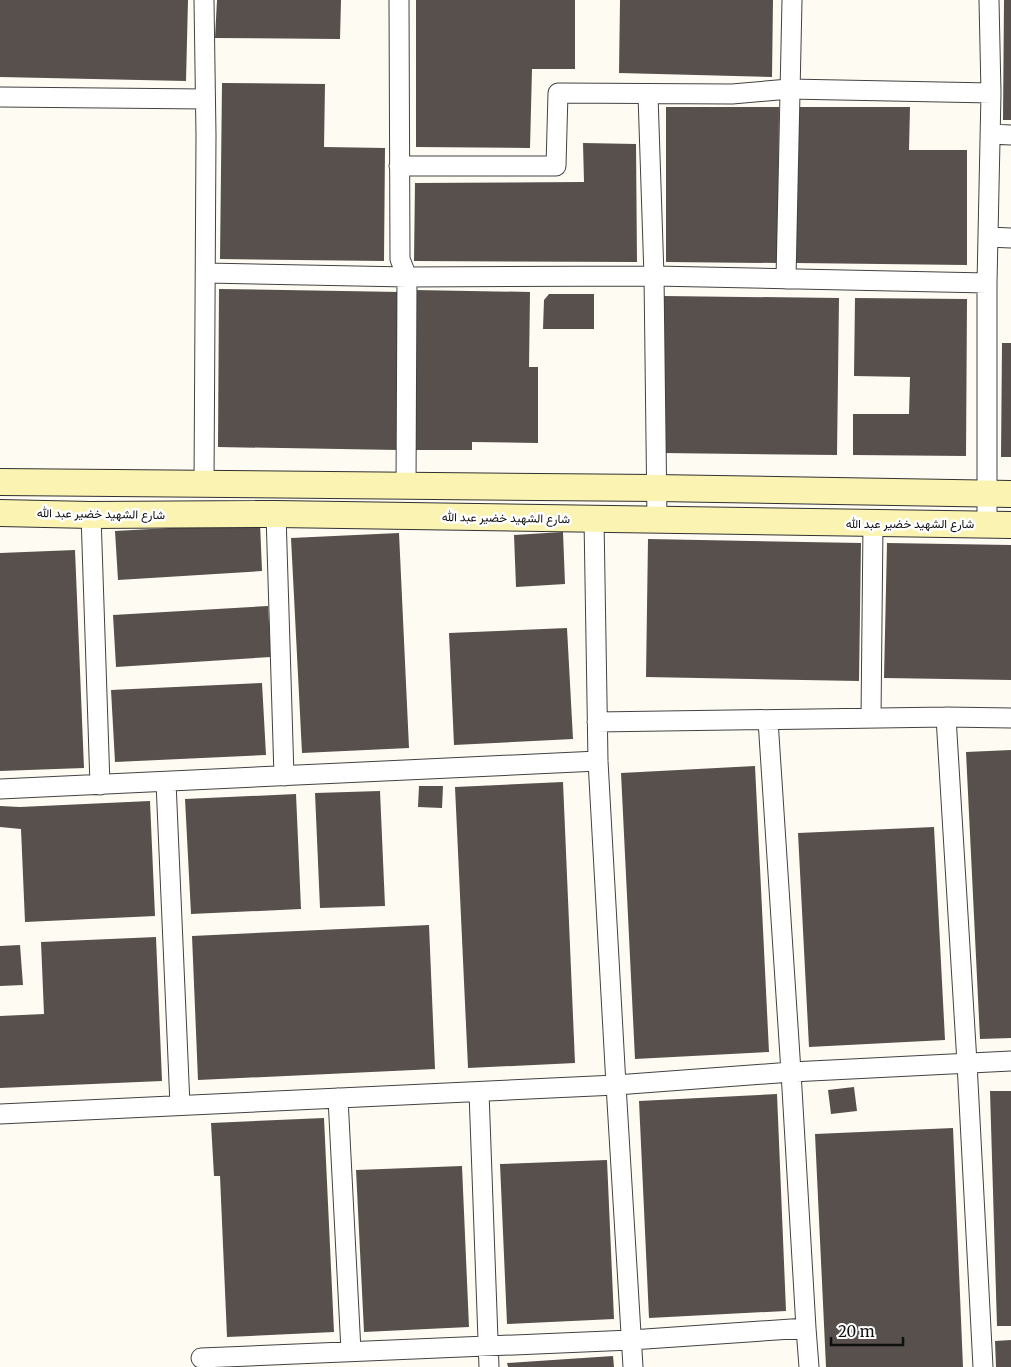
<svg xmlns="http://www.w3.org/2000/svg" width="1011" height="1367" font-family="Merriweather,Vazirmatn,serif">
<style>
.building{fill:#57504c}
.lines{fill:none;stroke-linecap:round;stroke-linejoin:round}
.street-casing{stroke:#424242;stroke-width:21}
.secondary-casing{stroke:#313131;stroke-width:28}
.street{stroke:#fff;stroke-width:19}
.secondary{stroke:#faf3b1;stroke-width:26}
.labels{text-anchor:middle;stroke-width:5;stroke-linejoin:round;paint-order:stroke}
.street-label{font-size:12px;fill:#0f0f0f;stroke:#fff}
</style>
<rect width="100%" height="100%" fill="#fefcf2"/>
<path class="building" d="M0,0H188L186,81L0,77Z
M217,0H341L340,39L215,38Z
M416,0H575V69H532L530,148L416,147Z
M620,0H773L772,77L619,73Z
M1004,0H1011V120H1003Z
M222,83L325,84L324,147L385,148L384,261L220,259Z
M666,107H779L778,263L666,262Z
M796,107H910L909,150H967V265L796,263Z
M583,143L636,144L637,262L414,261L415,183L584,182Z
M219,289L400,292L398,450L218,447Z
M414,290L530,292L529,367H538V443L472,442V450H412Z
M549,294H594V329H543L544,300Z
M664,296L839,298L837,455L662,453Z
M855,298L967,299L966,456L853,455V414H909L910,377L854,376Z
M1002,343H1011V457H1001Z
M260,523L262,571L118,580L115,531Z
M563,532L565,584L516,587L514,535Z
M399,533L409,748L302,753L291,538Z
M648,539L861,543L859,681L646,677Z
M887,543L1011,545V680L884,678Z
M75,550L84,768L0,771V553Z
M268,606L271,657L116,667L113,615Z
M567,628L573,739L454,745L449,633Z
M262,683L266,755L115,762L111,690Z
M1011,750V1038L980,1039L966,752Z
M755,766L769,1052L635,1059L621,773Z
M563,782L575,1063L468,1068L455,787Z
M419,786H443L442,808L418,807Z
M380,791L385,906L320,908L315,793Z
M296,794L301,909L191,914L185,799Z
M150,801L155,916L25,922L21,829L0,827V806L20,807Z
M934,827L945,1040L809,1047L798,833Z
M429,925L435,1069L198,1080L192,936Z
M156,937L162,1081L0,1088V1016L44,1014L41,942Z
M20,945L23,985L0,986V946Z
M854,1087L857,1111L831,1114L828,1090Z
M990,1091H1011V1326H997Z
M777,1094L786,1311L649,1318L639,1101Z
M324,1118L334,1332L227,1337L220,1176H214L211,1123Z
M953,1128L963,1367H826L815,1134Z
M607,1160L614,1319L507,1324L500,1164Z
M462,1166L469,1327L364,1332L356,1170Z
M1011,1340V1367H996L995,1341Z
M613,1356L614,1367H508L507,1363Z"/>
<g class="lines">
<defs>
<path id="street" d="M204,0L206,135L204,485
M399,0L400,259L407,277L406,486
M648,95L654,276L657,519
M0,97L205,99
M990,134L1011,135
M399,166H556L558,93L732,94L789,89L991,93
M988,237L1011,238
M206,273L407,277L654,276L987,283
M786,279L792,0
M276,514L284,776
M91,515L100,785
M594,519L598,761L616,1085L633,1367
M987,525V283L991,93L989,0
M946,717L967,1063L983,1367
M871,718L873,524
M597,722L946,717L1011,718
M166,782L180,1105
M0,789L598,761
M479,1092L489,1367
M338,1098L351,1351
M0,1114L616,1085L791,1072L768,720
M806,1328L809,1367
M201,1358L631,1340L806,1328L791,1072L1011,1061"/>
<path id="secondary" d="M0,482L656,488L1011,494
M0,513L91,515L276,514L1011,525"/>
</defs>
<use href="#street" class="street-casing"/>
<use href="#secondary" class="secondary-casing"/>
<use href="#street" class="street"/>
<use href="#secondary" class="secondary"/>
</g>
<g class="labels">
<g class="street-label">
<text transform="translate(101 514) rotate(1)" y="4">شارع الشهيد خضير عبد الله</text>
<text transform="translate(506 518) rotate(1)" y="4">شارع الشهيد خضير عبد الله</text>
<text x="910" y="528">شارع الشهيد خضير عبد الله</text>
</g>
</g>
<path d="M831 1337v8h72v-8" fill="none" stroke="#0f0f0f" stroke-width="2.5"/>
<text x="838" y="1337" font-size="15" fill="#0f0f0f" stroke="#ffffff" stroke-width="4" paint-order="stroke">20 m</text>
</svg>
